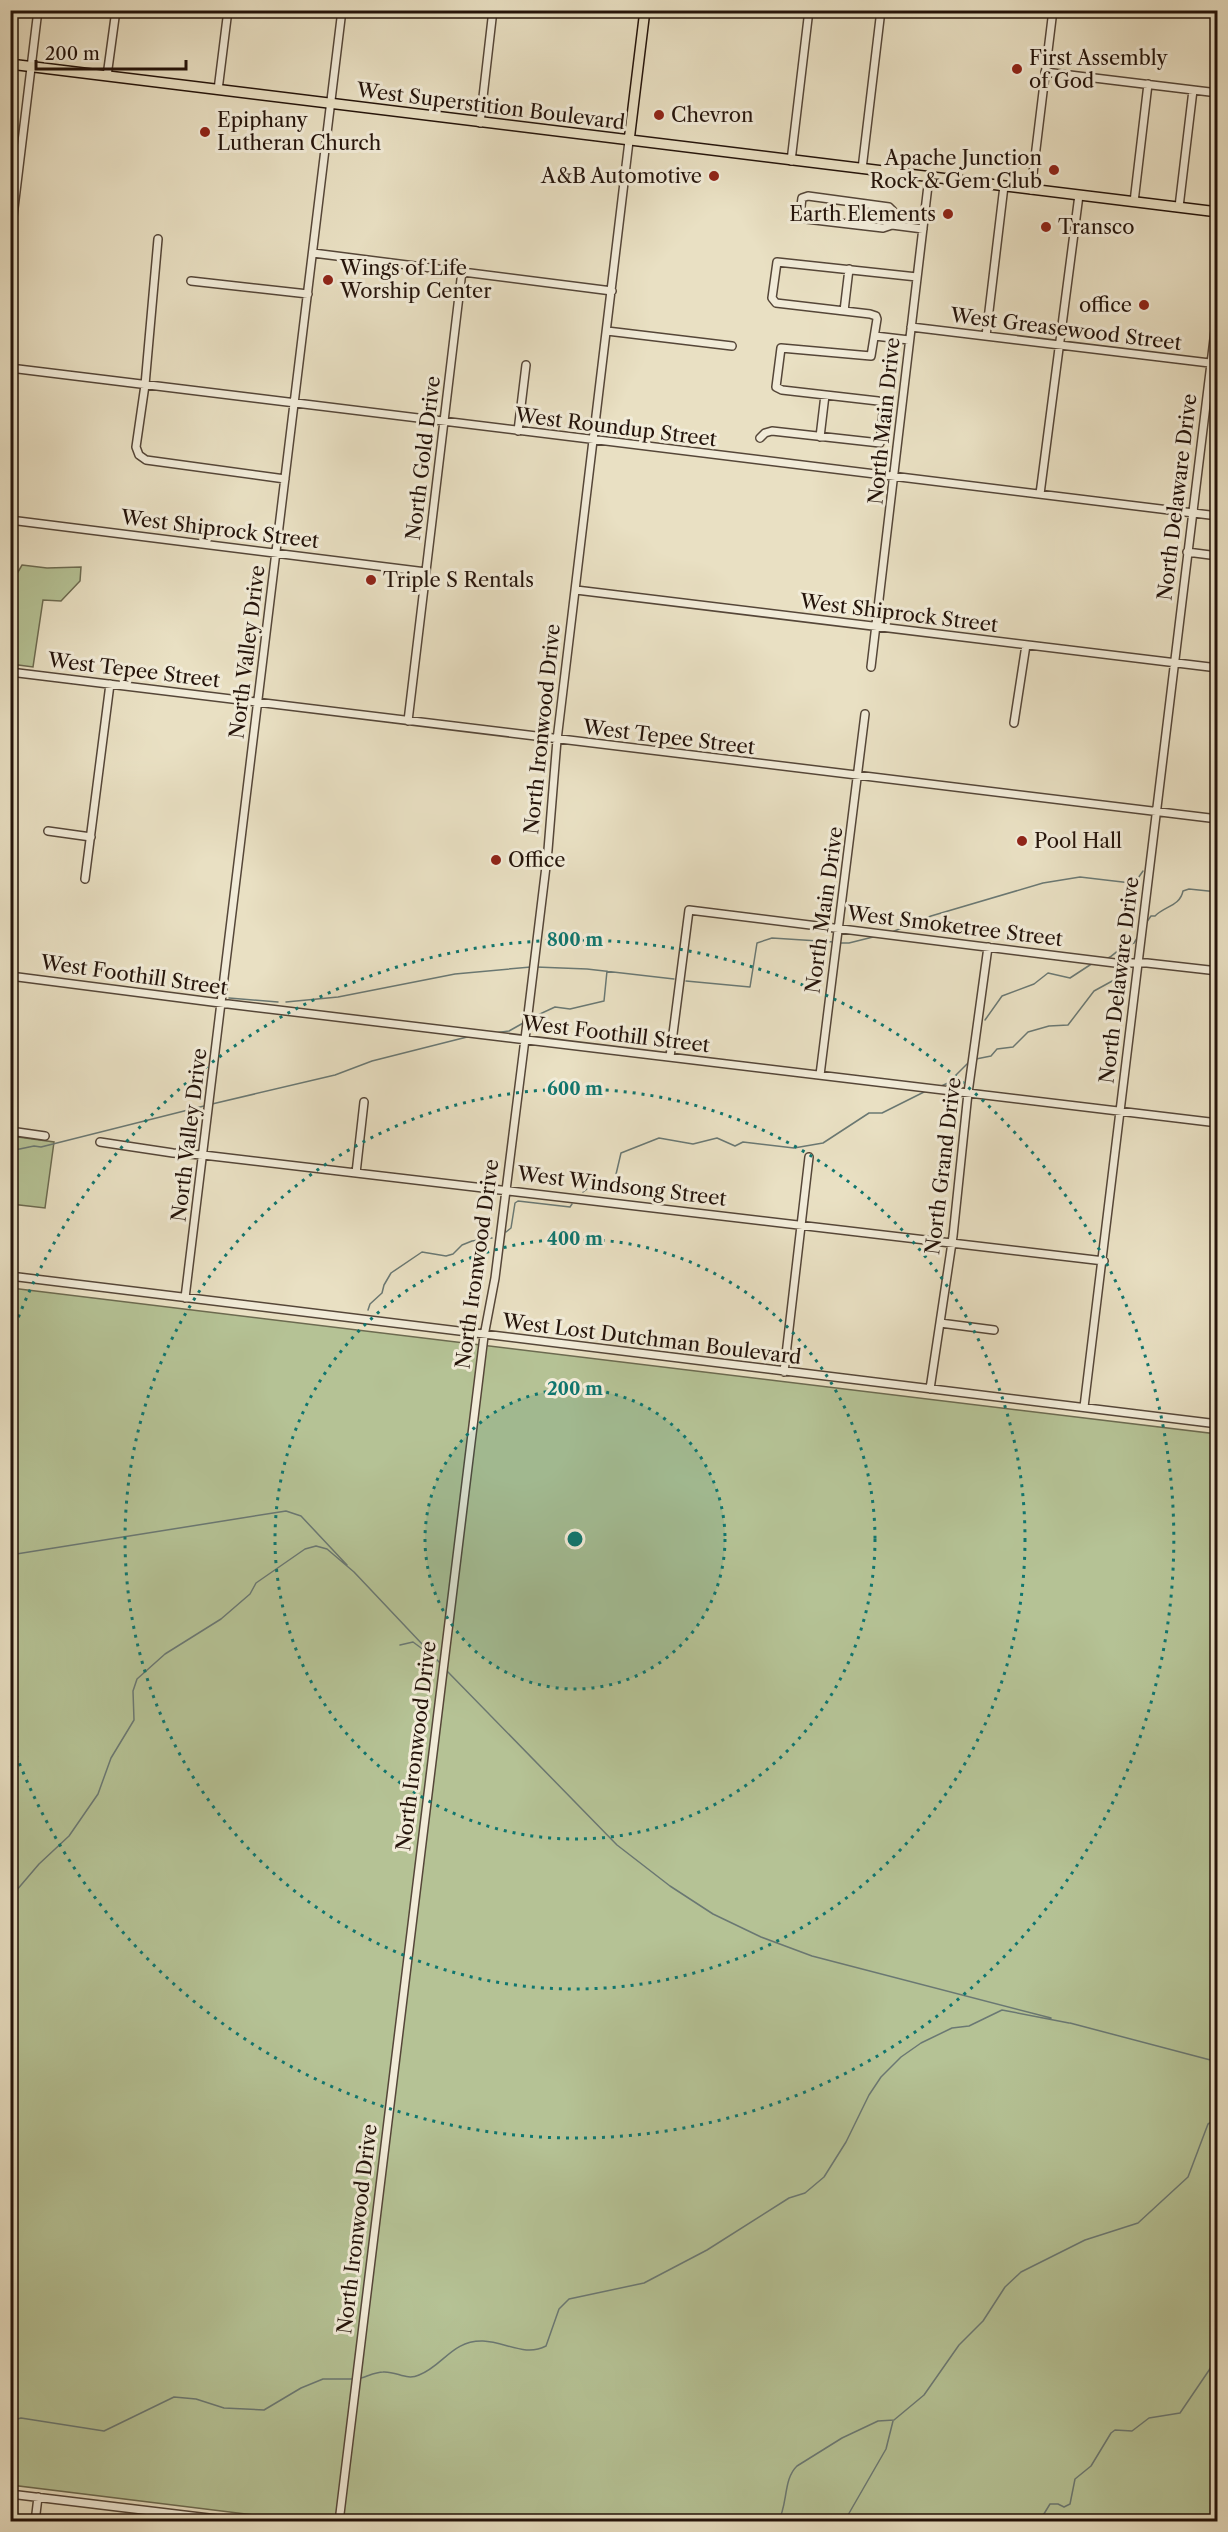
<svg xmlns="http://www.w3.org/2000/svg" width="1228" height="2532" font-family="'Libre Caslon Text',serif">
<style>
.green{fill:#b5c295;stroke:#6c6a50;stroke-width:1.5}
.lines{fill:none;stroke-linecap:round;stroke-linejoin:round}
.stream{stroke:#6a7873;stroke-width:1.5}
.minor-casing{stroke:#554638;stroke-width:10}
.major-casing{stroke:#24130a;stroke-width:12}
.minor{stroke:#f1ebd8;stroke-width:7}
.major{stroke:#e9e0c3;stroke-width:9}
.ring{fill:none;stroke:#0f766e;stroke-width:3;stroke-dasharray:3 6}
.poi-dot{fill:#8f2418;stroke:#f1ebd8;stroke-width:2}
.labels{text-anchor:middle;stroke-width:6;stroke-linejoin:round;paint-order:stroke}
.poi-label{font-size:20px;fill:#24130a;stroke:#f1ebd8;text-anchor:start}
.street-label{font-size:20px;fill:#24130a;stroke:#f1ebd8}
.centre{fill:#0f766e;stroke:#f1ebd8;stroke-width:3}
.ring-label{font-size:18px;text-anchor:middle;font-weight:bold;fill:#0f766e;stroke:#f1ebd8;stroke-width:6;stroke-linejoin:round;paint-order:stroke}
</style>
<rect width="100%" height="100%" fill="#e9e0c3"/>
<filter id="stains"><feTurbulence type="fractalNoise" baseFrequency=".00333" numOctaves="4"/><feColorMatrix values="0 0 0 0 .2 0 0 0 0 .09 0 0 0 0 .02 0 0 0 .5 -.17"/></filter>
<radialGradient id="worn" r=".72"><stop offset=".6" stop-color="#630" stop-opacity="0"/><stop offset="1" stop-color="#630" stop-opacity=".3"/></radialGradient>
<path class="green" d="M22,565L47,568L81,567L80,581L61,601L43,600L33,667L11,664V584Z
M11,1136L54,1142L45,1208L11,1204Z
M11,1288L1217,1434V2521L310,2522L11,2485Z"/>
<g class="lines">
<path class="stream" d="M1146,923L1151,916H1155C1165,906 1180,906 1183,891L1189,889L1218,892
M892,932L931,916L1043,883L1080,877L1131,883L1136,881L1143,871
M839,943H849L873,937
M1106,959C1117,955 1116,947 1134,943L1139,935
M536,967L587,969L674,979
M686,981L750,987L757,943L772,938L834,942
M229,998L278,1002
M286,1002L338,997L455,974L531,967
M529,1019L555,1007L570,1009L604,1001L607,971
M985,1020L1002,996L1034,984L1048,973L1070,978L1093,963
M494,1033L509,1031L525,1022
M976,1059L991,1056L997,1049L1013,1047L1028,1032L1049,1026L1068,1025L1094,991L1125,974
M939,1087L948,1083L969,1062
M212,1104L335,1075L372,1061L471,1036
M10,1151L34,1146L41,1147L204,1106
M583,1192L587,1189L613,1187L621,1153L659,1138L693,1144L717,1138L735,1146L743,1142L794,1148L823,1143L869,1113H882L926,1091
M506,1232L511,1228L515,1203L518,1201L570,1207L572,1204
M368,1310L370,1304L382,1293L384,1285L391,1273L422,1252L446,1256L453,1254L462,1245L472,1241L492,1238
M10,1555L286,1511L301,1516L347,1565
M354,1572L440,1663
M400,1645L413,1642L432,1656
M447,1671L617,1845L670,1886L713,1914L761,1937L812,1956L1051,2018
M10,1898L39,1864L69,1836L98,1794L111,1758L134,1720L133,1691L137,1679L165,1654L221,1619L250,1594L256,1583L305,1549L316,1546L327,1549L354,1572
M1070,2023L1218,2062
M361,2378C368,2376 376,2372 383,2372C397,2371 406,2381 419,2375C443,2366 452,2340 483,2341C506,2342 525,2357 546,2346L559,2309L569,2299L644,2283L707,2250L789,2198L805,2193L824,2177L846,2142L869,2095L881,2077L901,2057L921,2043L952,2028L969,2026L1002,2010L1069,2023
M10,2421L21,2418L104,2431L174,2397L196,2399L224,2408L264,2410L301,2388L323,2379H353
M778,2522C788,2505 783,2479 797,2466L842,2438L878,2421L894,2420L924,2395L959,2345L983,2321L1005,2287L1021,2272L1085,2240L1138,2223L1188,2177L1208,2124L1218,2118
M844,2522L886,2449L893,2421
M1039,2522L1050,2504H1058L1064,2507L1070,2504L1075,2479L1091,2466L1111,2433L1115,2430L1132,2431L1149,2418L1180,2413L1218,2357"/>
<defs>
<path id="minor" d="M1045,72L1218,93
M107,76L116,10
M218,90L228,10
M480,123L493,10
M791,161L809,10
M862,169L881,10
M1031,190L1053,10
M1134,202L1148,84
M1179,207L1193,90
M892,225L883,228L806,219L800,214L802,198L808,196L889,207L893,211L892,225L923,229
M158,239L145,385L136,447L139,455L146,460L285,479
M10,241L38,10
M313,253L612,291
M191,281L308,294
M844,311L849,269
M911,327L1218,364
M607,331L732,346
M875,336L909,340
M986,336L1004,186
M10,368L1218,516
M518,431L526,365
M820,437L825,395
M760,438L765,433L772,431L880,443L884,403L878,401L782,390L776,387L781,348L871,356L877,319L876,316L870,314L776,303L772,298L777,262L917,277
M1040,494L1079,195
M10,520L426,572
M1187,552L1218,556
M576,590L1218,668
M871,667L929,177
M10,672L1218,819
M408,721L462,271
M1014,723L1026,645
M48,831L91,837
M85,879L110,684
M10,976L228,1004L1218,1123
M670,1057L689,910L1115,963H1147L1218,971
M820,1075L865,714
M10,1131L45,1136
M100,1142L173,1153L203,1155L1104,1261
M356,1173L364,1102
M10,1276L1218,1424
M185,1298L342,10
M940,1323L994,1330
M784,1372L809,1157
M930,1389L953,1236L968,1093L988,947
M1084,1407L1218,306
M10,2494L242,2522
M35,2522L38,2497
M339,2522L484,1336L495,1278L525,1039L548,850L557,740L629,141"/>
<path id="major" d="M10,64L1218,212
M629,141L645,10"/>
</defs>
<use href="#minor" class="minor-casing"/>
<use href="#major" class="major-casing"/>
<use href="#minor" class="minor"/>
<use href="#major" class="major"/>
</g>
<circle cx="575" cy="1539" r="150" fill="#0f766e" fill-opacity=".12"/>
<g class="ring">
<circle cx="575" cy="1539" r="150"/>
<circle cx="575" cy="1539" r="300"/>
<circle cx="575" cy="1539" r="450"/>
<path d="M12 1334A599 599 0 1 1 12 1744"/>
</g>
<g class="poi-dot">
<circle cx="1017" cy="69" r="6"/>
<circle cx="659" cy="115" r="6"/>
<circle cx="205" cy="132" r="6"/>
<circle cx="1054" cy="170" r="6"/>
<circle cx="714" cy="176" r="6"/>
<circle cx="948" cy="214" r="6"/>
<circle cx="1046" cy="227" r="6"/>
<circle cx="328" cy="280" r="6"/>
<circle cx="1144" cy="305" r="6"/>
<circle cx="371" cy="580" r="6"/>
<circle cx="1022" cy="841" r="6"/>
<circle cx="496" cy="860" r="6"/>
</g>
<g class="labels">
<g class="poi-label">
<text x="1029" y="65">First Assembly<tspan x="1029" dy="23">of God</tspan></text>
<text x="671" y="122">Chevron</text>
<text x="217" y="127">Epiphany<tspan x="217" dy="23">Lutheran Church</tspan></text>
<text x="1042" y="165" text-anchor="end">Apache Junction<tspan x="1042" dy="23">Rock &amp; Gem Club</tspan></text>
<text x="702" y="183" text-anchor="end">A&amp;B Automotive</text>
<text x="936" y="221" text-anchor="end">Earth Elements</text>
<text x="1058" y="234">Transco</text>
<text x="340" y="275">Wings of Life<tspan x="340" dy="23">Worship Center</tspan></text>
<text x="1132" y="312" text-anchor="end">office</text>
<text x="383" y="587">Triple S Rentals</text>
<text x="1034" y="848">Pool Hall</text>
<text x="508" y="867">Office</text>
</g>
<g class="street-label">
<text transform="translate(491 106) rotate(7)" y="7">West Superstition Boulevard</text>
<text transform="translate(1066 329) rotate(7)" y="7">West Greasewood Street</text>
<text transform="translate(884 421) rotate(-84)" y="7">North Main Drive</text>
<text transform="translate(616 427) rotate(7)" y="7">West Roundup Street</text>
<text transform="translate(423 458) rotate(-83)" y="7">North Gold Drive</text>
<text transform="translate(1177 497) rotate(-83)" y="7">North Delaware Drive</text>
<text transform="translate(220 529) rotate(7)" y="7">West Shiprock Street</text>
<text transform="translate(899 613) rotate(7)" y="7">West Shiprock Street</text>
<text transform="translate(247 652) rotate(-83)" y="7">North Valley Drive</text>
<text transform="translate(134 670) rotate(7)" y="7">West Tepee Street</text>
<text transform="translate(542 729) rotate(-84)" y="7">North Ironwood Drive</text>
<text transform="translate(669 737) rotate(7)" y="7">West Tepee Street</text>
<text transform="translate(824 910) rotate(-82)" y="7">North Main Drive</text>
<text transform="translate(955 926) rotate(7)" y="7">West Smoketree Street</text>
<text transform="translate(134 975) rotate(8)" y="7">West Foothill Street</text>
<text transform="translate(1119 980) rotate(-83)" y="7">North Delaware Drive</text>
<text transform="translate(616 1034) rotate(7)" y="7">West Foothill Street</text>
<text transform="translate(189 1135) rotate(-83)" y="7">North Valley Drive</text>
<text transform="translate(943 1166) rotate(-83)" y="7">North Grand Drive</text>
<text transform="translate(622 1186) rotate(7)" y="7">West Windsong Street</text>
<text transform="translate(477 1264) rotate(-82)" y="7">North Ironwood Drive</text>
<text transform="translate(652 1339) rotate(7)" y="7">West Lost Dutchman Boulevard</text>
<text transform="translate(416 1746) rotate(-83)" y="7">North Ironwood Drive</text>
<text transform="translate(357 2229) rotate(-83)" y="7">North Ironwood Drive</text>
</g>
</g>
<circle cx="575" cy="1539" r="9" class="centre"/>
<g class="ring-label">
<text x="575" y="946">800 m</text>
<text x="575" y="1095">600 m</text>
<text x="575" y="1245">400 m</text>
<text x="575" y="1395">200 m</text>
</g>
<rect width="1228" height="2532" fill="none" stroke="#e9e0c3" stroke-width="36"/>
<rect x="12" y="12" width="1204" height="2508" fill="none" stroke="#24130a" stroke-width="3"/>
<rect x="18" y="18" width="1192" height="2496" fill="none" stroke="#24130a" stroke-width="1.5"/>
<path d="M36 60v9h150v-9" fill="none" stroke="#24130a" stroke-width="3"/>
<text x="45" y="60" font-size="18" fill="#24130a" stroke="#f1ebd8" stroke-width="4.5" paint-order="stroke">200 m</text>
<rect width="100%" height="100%" filter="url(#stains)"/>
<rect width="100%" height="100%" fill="url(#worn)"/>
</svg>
